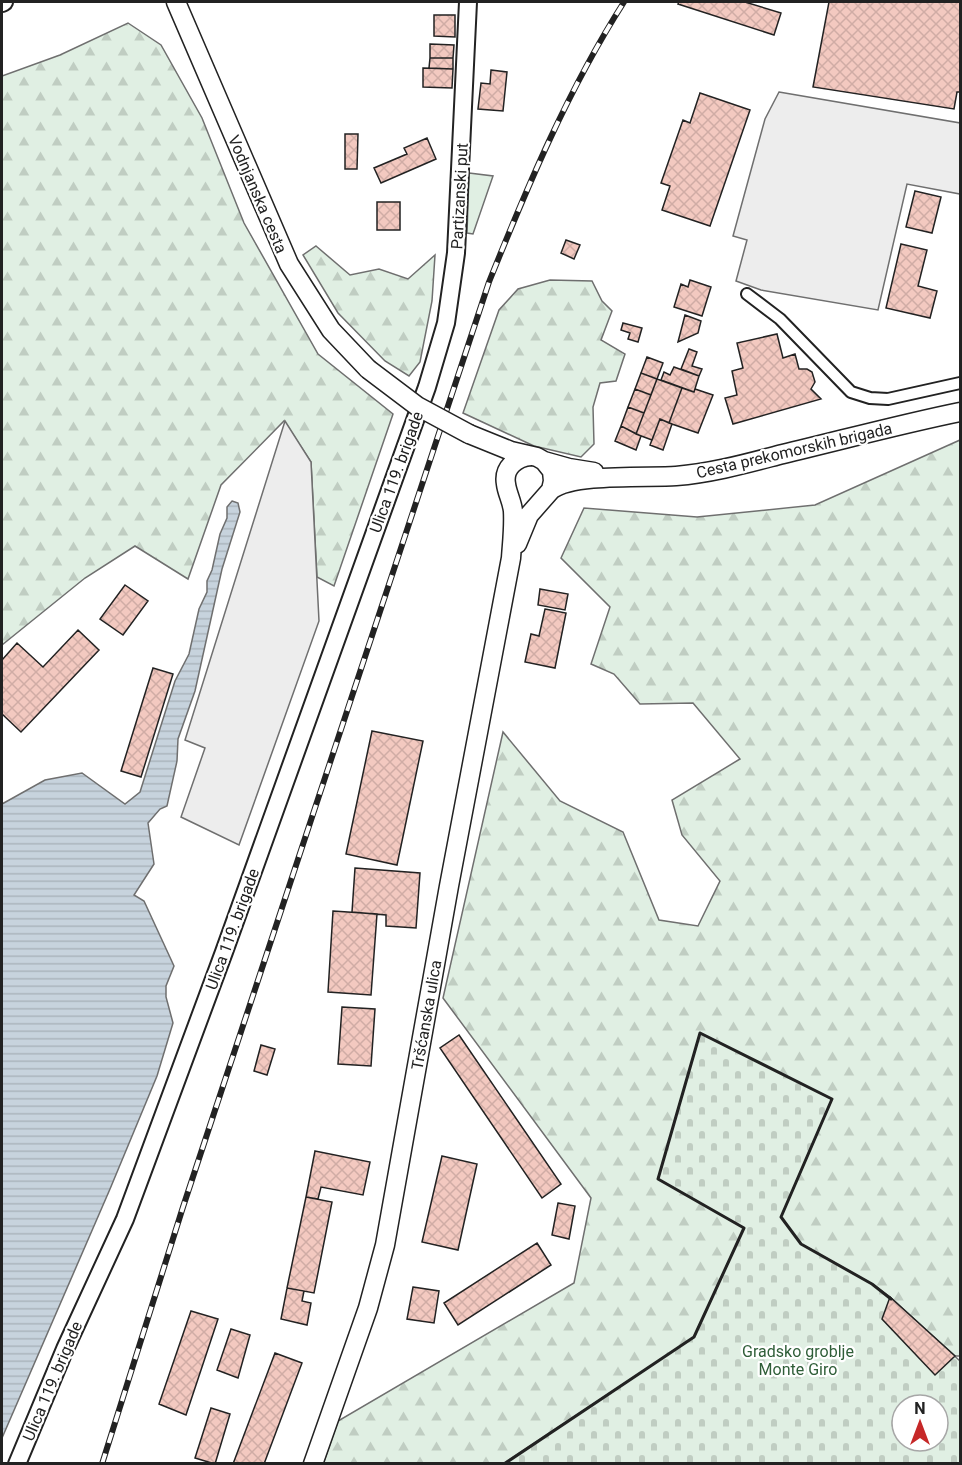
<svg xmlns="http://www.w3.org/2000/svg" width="962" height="1465" font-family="Roboto,sans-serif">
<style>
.grass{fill:#e0efe3;stroke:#6f6f6f;stroke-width:1.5}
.forest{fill:url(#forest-firs);stroke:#6f6f6f;stroke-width:1.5}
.cemetery{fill:url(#cemetery-stones);stroke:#6f6f6f;stroke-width:1.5;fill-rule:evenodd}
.parking{fill:#ededed;stroke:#6f6f6f;stroke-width:1.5}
.water{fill:url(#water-rules);stroke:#6f6f6f;stroke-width:1.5}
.building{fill:url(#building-cross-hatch);stroke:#222;stroke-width:1.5}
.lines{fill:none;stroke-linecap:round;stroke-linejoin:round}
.street-casing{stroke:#222;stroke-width:14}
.secondary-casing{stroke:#222;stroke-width:20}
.primary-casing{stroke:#222;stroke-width:21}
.street{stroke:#fff;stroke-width:10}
.secondary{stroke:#fff;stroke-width:16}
.primary{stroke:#fff;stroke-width:18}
.rail-casing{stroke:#222;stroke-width:6}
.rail{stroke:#fff;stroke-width:4;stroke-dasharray:11;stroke-linecap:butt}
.primary-bridge-casing{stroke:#222;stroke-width:21;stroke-linecap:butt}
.primary-bridge{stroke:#fff;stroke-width:18}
.wall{stroke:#222;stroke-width:3}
.labels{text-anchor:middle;stroke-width:4.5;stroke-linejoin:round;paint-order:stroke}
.street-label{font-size:16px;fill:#222;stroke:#fff}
.park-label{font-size:16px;fill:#2f5e38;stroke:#fff}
</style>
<defs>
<pattern id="forest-firs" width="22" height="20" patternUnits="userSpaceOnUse" patternTransform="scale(1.5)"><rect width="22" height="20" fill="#e0efe3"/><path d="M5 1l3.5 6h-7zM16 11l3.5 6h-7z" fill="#c0cdc2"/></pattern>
<pattern id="cemetery-stones" width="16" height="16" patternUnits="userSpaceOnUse" patternTransform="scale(1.5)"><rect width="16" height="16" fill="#e0efe3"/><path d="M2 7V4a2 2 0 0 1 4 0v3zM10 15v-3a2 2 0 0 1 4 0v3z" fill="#c0cdc2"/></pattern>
<pattern id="water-rules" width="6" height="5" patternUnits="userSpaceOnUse" patternTransform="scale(1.5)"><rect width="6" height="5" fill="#c7d3dd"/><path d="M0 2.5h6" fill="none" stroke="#abb5bd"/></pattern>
<pattern id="building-cross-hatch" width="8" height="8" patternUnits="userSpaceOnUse" patternTransform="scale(1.5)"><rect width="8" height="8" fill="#f3c9c0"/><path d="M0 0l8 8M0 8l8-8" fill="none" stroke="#d0aca5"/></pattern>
</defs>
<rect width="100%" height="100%" fill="#fff"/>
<path class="grass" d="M469,173L493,176L473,234L467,233Z"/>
<path class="forest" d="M128,23L161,45L202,118L244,223L318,354L393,414L334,586L317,577L311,462L284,421L221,485L188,579L135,546L85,578L2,645V76L60,55Z
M316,246L350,275L379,269L408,279L435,255L432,301L420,362L409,376L385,361L338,313L303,255Z
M550,280L592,281L602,301L612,311L601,340L625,354L616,381L600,383L593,407L594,444L581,457L534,446L463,413L499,310L518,289Z
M960,440V1356H955L890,1297L872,1284L801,1244L781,1217L744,1228L694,1337L504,1463L323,1464L338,1421L574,1283L591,1198L443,998L503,732L560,801L623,832L659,920L698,926L720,881L682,835L672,800L740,759L693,703L640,704L614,674L591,664L610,607L561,558L584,508L697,517L815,505Z"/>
<path class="cemetery" d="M700,1033L832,1099L781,1217L801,1244L872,1284L890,1297L960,1361V1463L504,1464L694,1337L744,1228L658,1179ZM902,1405H938V1441H902Z"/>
<path class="parking" d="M779,92L960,123V194L907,184L878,310L761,290L736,281L747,240L733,236L765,119Z
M285,421L311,462L319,621L239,845L181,817L205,748L185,740Z"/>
<path class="water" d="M232,501L238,503L240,512L222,569L195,691L178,739L177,761L167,806L160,809L148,823L154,864L134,895L144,901L174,966L166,986V997L173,1023L157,1076L110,1189L2,1438V804L45,780L82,773L125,804L140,792L175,681L189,654L199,609L207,592V581L212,570L220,534L227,518V507Z"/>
<path class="building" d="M679,2H745L781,13L774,35L678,4Z
M829,2H960V92H957L954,109L813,87Z
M434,15H455V37L434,36Z
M430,44L454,45L453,58H430Z
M430,58H453V69L429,68Z
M423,68L453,69L452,88L423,87Z
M491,70L507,72L503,111L478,109L481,83L490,84Z
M700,93L750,110L710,226L662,210L670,186L661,183L683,120L690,123Z
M345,134H358L357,169H345Z
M427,138L436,159L381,183L374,168L407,154L404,148Z
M915,191L941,197L932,233L906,227Z
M377,202H400V230H377Z
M566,240L580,245L574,259L561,253Z
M901,244L927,250L918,286L937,291L930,318L886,308Z
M690,280L711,287L702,316L674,307L681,284L688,287Z
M685,315L701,321L698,333L678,342Z
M623,323L642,328L638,342L628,339L630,333L621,330Z
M777,334L783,358L795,354L799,369H807L812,372L815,382L811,389L821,399L733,424L725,398L737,395L732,371L743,368L737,343Z
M689,349L697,352L692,366L702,369L699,376L681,369Z
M647,357L663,363L657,379L641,373Z
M674,367L699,376L694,392L661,380L664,372L670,375Z
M641,373L657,379L651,395L635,389Z
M657,379L682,388L669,423L660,419L652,440L636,434Z
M682,388L694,392L695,389L713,395L698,433L669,423Z
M635,389L651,395L644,413L628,407Z
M628,407L644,413L636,434L621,426Z
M660,419L672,424L663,450L650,445Z
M621,426L641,436L636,450L615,441Z
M125,585L148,601L123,635L100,619Z
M540,589L568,594L565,610L538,605Z
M545,609L566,613L555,668L525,662L531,634L539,636Z
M78,630L99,650L21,732L2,714V660L17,643L43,667Z
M153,668L173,674L141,777L121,771Z
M372,731L423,741L397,865L346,854Z
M355,868L420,873L416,928L386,926V915L352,912Z
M333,911L377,914L371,995L328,992Z
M342,1007L375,1009L371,1066L338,1064Z
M459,1035L561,1184L542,1198L440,1048Z
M261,1045L275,1049L267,1075L254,1071Z
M315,1151L370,1162L363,1195L321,1187L318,1199L306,1197Z
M442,1156L477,1164L458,1250L422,1242Z
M306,1197L332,1202L314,1293L287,1288Z
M558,1203L575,1206L569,1239L552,1235Z
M537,1243L551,1265L458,1325L444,1303Z
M413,1287L439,1291L434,1323L407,1319Z
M287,1288L304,1291L302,1301L311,1303L307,1325L281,1319Z
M890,1297L955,1356L935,1375L882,1319Z
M191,1311L218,1319L186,1415L159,1404Z
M231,1329L250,1335L238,1378L217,1370Z
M275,1353L302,1363L264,1464H233Z
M211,1408L230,1414L215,1464L195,1458Z"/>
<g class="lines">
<defs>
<path id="street" d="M747,294L780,319L851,392L870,398L888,399L960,383"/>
<path id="secondary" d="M2,3L4,2
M17,1464L65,1349L125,1219L224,952L427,387L446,323L456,253L468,2"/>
<path id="primary" d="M176,2L289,264L331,330L368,369
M469,434L511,451L537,457L544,461L552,471L553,481L551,490L529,515L517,544
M544,461L569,468L594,472
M551,490C573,473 647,478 676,476C713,473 748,463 783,454C842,440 901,424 960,412
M313,1464L368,1308L385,1245L449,886L511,558C512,543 514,527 513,511C512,501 507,493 506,484C503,468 516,457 531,456"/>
</defs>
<use href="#street" class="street-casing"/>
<use href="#secondary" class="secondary-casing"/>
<use href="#primary" class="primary-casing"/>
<use href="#street" class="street"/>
<use href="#secondary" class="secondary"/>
<use href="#primary" class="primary"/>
<defs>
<path id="rail" d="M102,1464L183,1207L489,282C528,185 568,90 624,2"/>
</defs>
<use href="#rail" class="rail-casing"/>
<use href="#rail" class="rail"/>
<defs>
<path id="primary-bridge" d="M368,369L417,406L469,434"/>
</defs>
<use href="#primary-bridge" class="primary-bridge-casing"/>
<use href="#primary-bridge" class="primary-bridge"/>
<path class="wall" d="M504,1464L694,1337L744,1228L658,1179L700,1033L832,1099L781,1217L801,1244L872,1284L891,1299"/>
</g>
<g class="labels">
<g class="street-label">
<text transform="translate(258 194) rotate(67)" y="6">Vodnjanska cesta</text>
<text transform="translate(459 196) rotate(-87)" y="6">Partizanski put</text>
<text transform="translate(794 450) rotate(-13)" y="6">Cesta prekomorskih brigada</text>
<text transform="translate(396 472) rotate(-70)" y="6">Ulica 119. brigade</text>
<text transform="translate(232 929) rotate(-70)" y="6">Ulica 119. brigade</text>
<text transform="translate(426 1015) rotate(-80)" y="6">Tršćanska ulica</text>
<text transform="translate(52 1381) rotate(-67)" y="6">Ulica 119. brigade</text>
</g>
<g class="park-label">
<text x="798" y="1357">Gradsko groblje<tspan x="798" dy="18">Monte Giro</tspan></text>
</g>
</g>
<rect width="962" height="1465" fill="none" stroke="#222222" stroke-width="6"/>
<g transform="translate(920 1423)"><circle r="28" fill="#ffffff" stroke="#a7a7a7" stroke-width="1.5"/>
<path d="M0-4.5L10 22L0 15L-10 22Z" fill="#c62828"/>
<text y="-9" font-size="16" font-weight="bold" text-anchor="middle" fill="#222222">N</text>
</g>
</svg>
